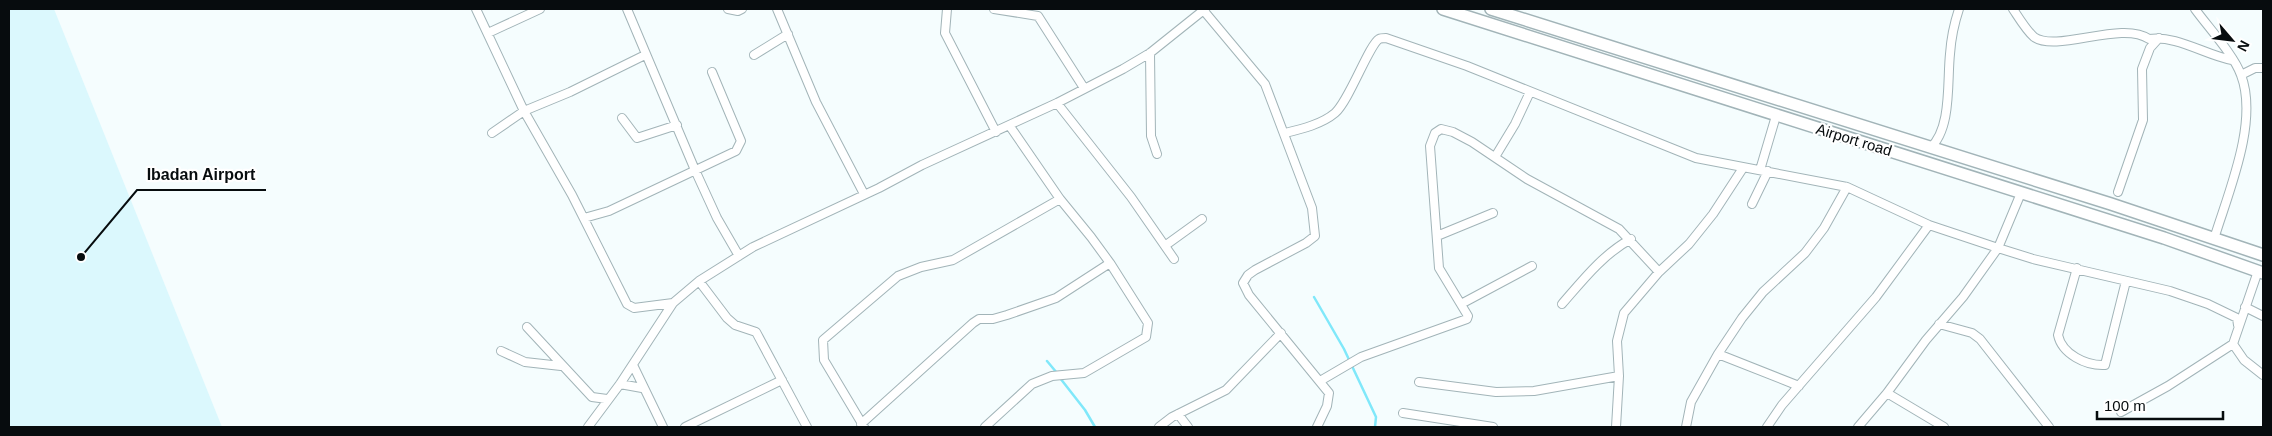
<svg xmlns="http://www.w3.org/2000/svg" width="2272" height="436" font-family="Arial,sans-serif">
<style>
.built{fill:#dbf8fd}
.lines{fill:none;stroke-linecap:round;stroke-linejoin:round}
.stream{stroke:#80e8fa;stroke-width:2.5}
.minor-casing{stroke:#a2b4b8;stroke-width:10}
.secondary-casing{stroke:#a2b4b8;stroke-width:14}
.minor{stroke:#fff;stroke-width:8}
.secondary{stroke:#fff;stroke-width:11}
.labels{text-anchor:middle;stroke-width:4.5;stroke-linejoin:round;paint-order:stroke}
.street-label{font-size:15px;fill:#070c0e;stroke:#fff}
.leader{fill:none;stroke:#070c0e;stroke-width:2}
.callout-dot{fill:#070c0e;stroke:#fff;stroke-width:2}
.callout-label{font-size:16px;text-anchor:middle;font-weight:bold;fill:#070c0e;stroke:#fff;stroke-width:4.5;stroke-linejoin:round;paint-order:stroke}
</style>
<rect width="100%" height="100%" fill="#f5fdfe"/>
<path class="built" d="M9,9H54L222,427H9Z"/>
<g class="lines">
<path class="stream" d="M1314,297L1344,349L1376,417L1375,427
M1047,361L1057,373
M1060,378L1085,410L1095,427"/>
<defs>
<path id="minor" d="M476,9L524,111L572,195L627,304L634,308L673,303
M627,9L695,170L717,218L739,256
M728,9L738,11L742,9
M777,9L816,102L864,194
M947,9L945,33L996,132
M994,9L1038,16L1084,88
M2013,9C2019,18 2026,30 2034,37C2057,53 2122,20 2149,39C2177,35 2205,55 2232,60
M2195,9C2208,27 2234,55 2241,75C2259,122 2228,193 2214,239
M1204,11L1265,84L1312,208L1315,236L1306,243L1255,270L1248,275L1243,283L1249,295L1329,393L1327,406L1317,427
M488,33L540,9
M1150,53L1151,136L1157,154
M754,55L788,34
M2241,75L2255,68H2263
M1057,103L1131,197L1174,259
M622,118L637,138L677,125
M492,133L524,111L570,92L645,55
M1285,133C1302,129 1322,124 1335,113C1349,101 1369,45 1379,39C1381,38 1384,38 1386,38L1467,66L1696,158L1847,187L1929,225L1998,248L2033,259L2170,291L2208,304L2237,318L2238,325
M1930,148C1952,129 1947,81 1950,54C1951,39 1954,24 1959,9
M1495,157L1515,124L1530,92
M1760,170L1776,116
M2118,192L2143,120L2142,69L2150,48L2159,38
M1752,204L1768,171
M584,218L609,211L736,151L741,141L712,72
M1437,236L1493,213
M1166,245L1202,219
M2077,268L2058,335C2062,354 2086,366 2105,365L2126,281
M2258,271L2233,344L2244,360L2263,375
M699,281L727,318L735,325L756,332L807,427
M1461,304L1532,266
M1562,304C1582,281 1603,254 1631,239
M2245,307L2263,316
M1939,324L1972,333L1980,339L2049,427
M527,327L592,397L607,399
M501,351L525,362L561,366
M1718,354L1799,386
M633,365L663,427
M1320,381L1361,357L1467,319L1468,316L1439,268L1430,146L1435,133L1441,129L1453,132L1472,142L1527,179L1619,229L1659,272
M1419,382L1496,392L1534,391L1619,376
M620,384L642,388
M1887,393L1944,427
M2121,412L2168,386L2233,344
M1403,413L1493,427
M1178,414L1188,427
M861,424L973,323L979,319H993L1007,315L1056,298L1110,263
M588,427L620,384L673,303L699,281L753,247L879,188L922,165L1057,103L1123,69L1150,53L1205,9
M685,427L782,380
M864,427L824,360L823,340L898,276L921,267L953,260L1060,199
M985,427L1032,384L1052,376L1084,373L1146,337L1148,323L1110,263L1091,237L1060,199L1009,125
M1159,427L1172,417L1226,390L1281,333
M1616,427L1619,376L1617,341L1624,313L1659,272L1689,244L1713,214L1743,168
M1686,427L1691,402L1718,354L1742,318L1763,292L1805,253L1824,228L1847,187
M1767,427L1782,405L1876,297L1929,225
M1858,427L1887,393L1926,340L1963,297L1998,248L2021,193"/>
<path id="secondary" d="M1443,9L2164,238L2263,273
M1491,9L2111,204L2263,255"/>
</defs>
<use href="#minor" class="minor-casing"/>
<use href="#secondary" class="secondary-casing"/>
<use href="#minor" class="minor"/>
<use href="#secondary" class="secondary"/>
</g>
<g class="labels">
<g class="street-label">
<text transform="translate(1854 140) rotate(17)" y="5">Airport road</text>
</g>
</g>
<path class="leader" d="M81 257L137 190H266"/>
<circle class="callout-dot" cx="81" cy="257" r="5"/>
<g class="callout-label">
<text x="201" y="180">Ibadan Airport</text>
</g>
<rect width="2272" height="436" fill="none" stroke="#070c0e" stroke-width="20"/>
<g transform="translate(2232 40) rotate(118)" stroke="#ffffff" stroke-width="4" paint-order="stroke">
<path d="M0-4L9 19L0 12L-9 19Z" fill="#070c0e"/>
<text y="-8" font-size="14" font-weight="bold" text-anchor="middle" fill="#070c0e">N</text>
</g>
<path d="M2097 411v8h126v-8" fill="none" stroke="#070c0e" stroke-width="2.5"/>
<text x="2104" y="411" font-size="15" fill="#070c0e" stroke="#ffffff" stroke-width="4" paint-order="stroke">100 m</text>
</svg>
